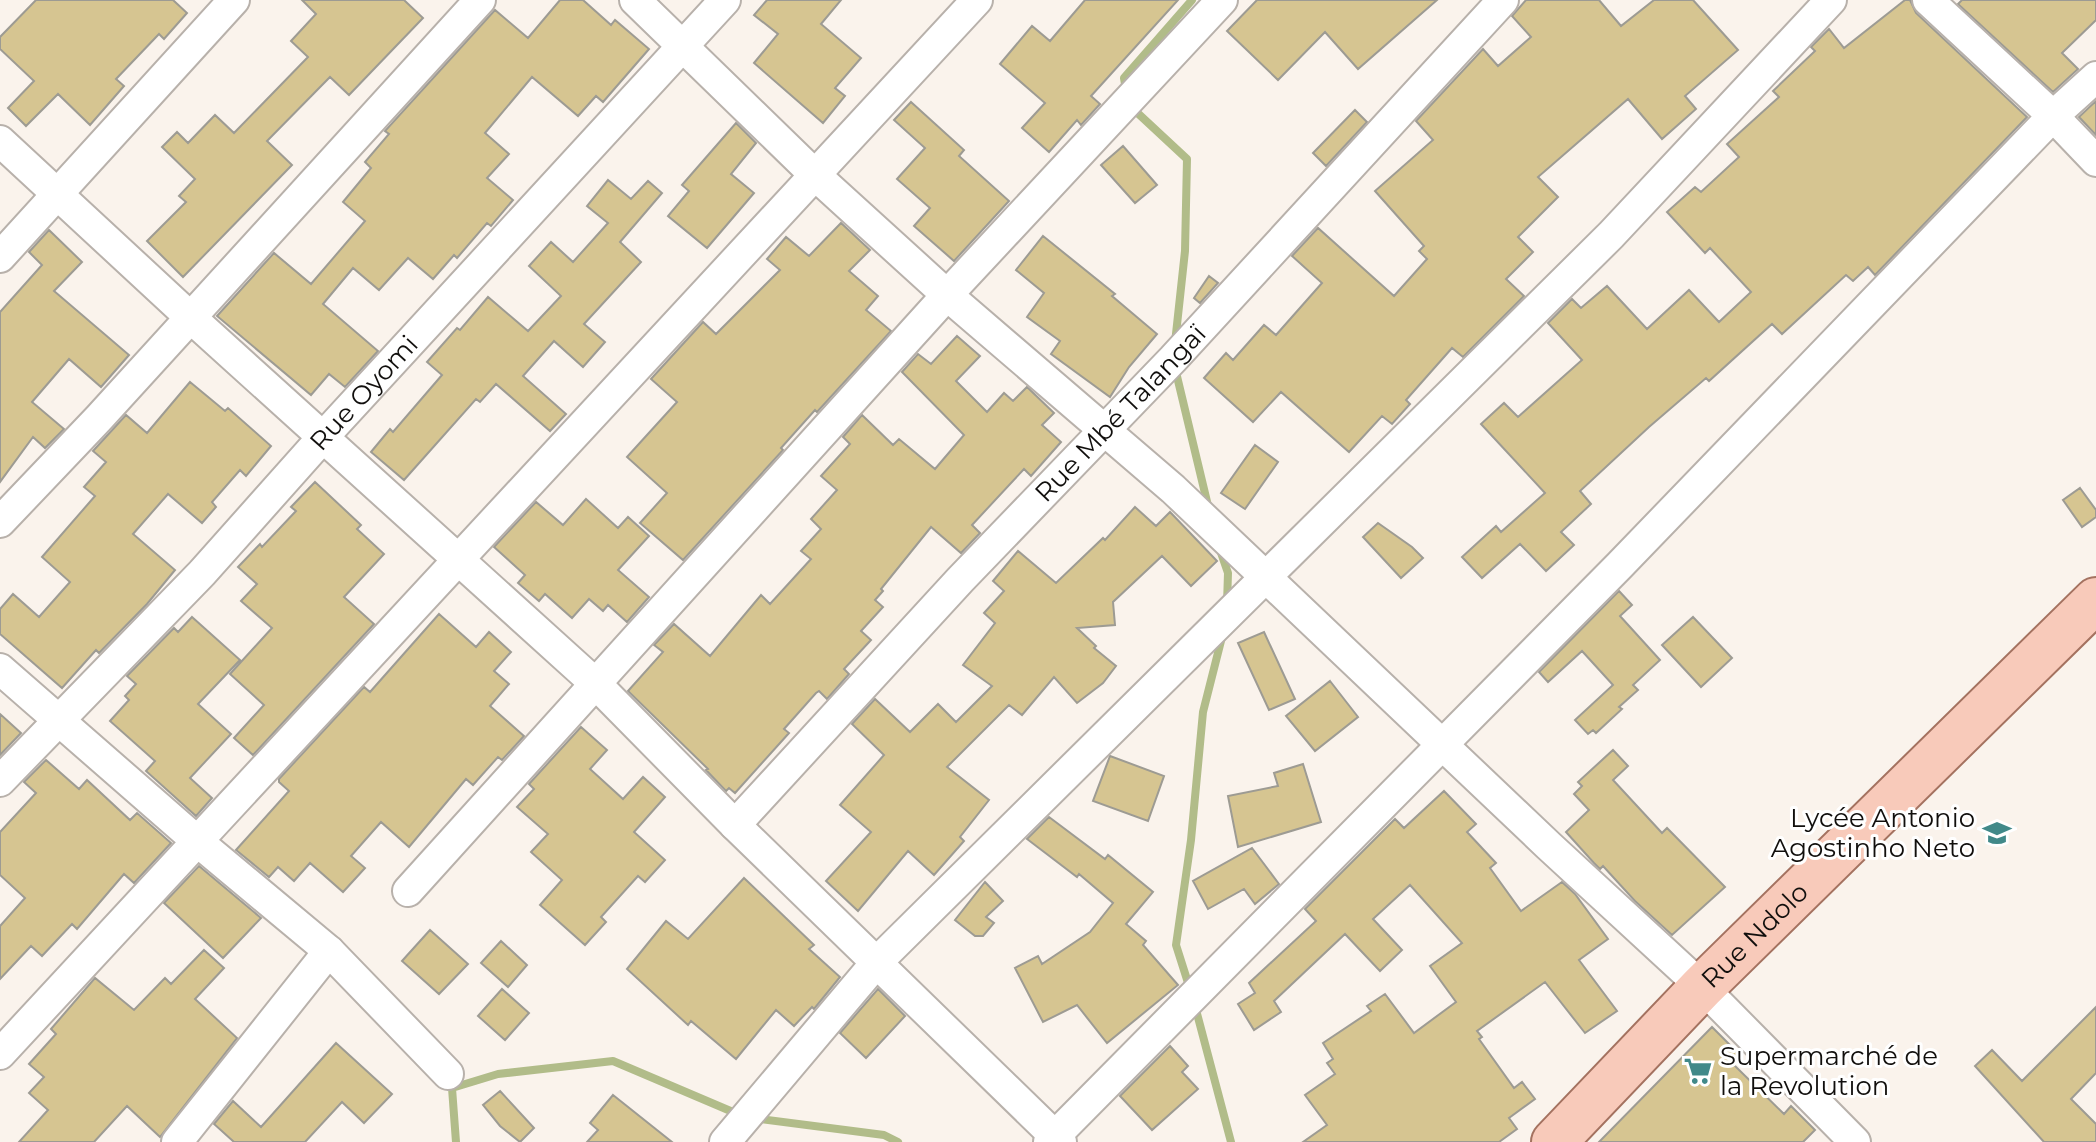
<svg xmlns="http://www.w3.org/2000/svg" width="2096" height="1142" font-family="Montserrat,sans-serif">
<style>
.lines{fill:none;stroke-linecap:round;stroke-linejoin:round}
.stream{stroke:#b1bc89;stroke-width:8}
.building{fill:#d6c591;stroke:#9d9b93;stroke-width:2}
.minor-casing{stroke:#b8b1ab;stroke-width:34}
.primary-casing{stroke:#a47260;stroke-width:48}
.minor{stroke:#fff;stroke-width:30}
.primary{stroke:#f8caba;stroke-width:44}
.labels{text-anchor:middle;stroke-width:6;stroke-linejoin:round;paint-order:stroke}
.street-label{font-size:26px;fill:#110f0d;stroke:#fff}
.poi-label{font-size:26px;fill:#110f0d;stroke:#fff;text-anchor:end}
</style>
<rect width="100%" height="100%" fill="#faf3ec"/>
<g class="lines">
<path class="stream" d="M1126,90L1124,78L1192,0
M1130,106L1187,159L1185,251L1175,343
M1175,368L1209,510
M1219,547L1228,573L1227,604
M1190,989L1176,945L1191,840L1203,712L1223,633
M1195,1006L1231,1142
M753,1118L884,1135L898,1142
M456,1142L452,1088L498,1074L613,1061L740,1115"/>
</g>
<path class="building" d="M36,0H173L187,13L164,39L159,34L116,79L124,86L90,125L58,94L26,126L8,108L34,81L0,49V37Z
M302,0H404L423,18L349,95L330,77L267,141L292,165L183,277L147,241L186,202L179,196L195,179L162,147L177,132L188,143L215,115L234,133L308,57L291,41L316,14Z
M560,0H583L611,25L615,20L649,49L603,102L596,96L578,116L532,77L485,133L509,154L487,178L513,200L491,226L487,223L457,258L454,255L433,279L408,258L379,290L353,268L323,304L378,351L345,387L329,374L311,395L217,316L274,253L311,284L365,221L343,202L371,168L365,162L389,134L385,131L495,10L528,38Z
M767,0H841L821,24L861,58L835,88L845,96L823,123L754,63L778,34L754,15Z
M1085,0H1178L1091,96L1100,104L1081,125L1077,120L1049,152L1022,128L1045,103L1000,64L1032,26L1050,41Z
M1257,0H1437L1358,69L1325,32L1278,80L1227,31Z
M1526,0H1599L1621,26L1654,0H1693L1738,50L1685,96L1696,109L1662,139L1628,99L1538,177L1558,197L1518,237L1533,252L1506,279L1524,296L1463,357L1452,348L1406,400L1410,404L1392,424L1382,416L1349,452L1281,392L1253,422L1204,378L1226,353L1233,360L1264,325L1276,335L1322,283L1292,256L1318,228L1394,296L1427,259L1419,251L1424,246L1375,191L1433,140L1416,121L1483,49L1498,66L1531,37L1512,16Z
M1905,0H1910L1916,13L2027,117L1875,275L1868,267L1853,281L1846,275L1782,334L1772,324L1709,381L1706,378L1649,427L1580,491L1591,504L1561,532L1574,545L1546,571L1520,544L1482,578L1462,557L1496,526L1501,532L1545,493L1481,424L1504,403L1518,417L1582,360L1548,323L1572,299L1581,308L1607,286L1647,329L1689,290L1719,322L1751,292L1710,248L1705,253L1667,212L1695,187L1701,192L1739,157L1727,144L1779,97L1773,91L1815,51L1811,47L1829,29L1844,48Z
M1962,0H2096V20L2062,53L2078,69L2053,92L1958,4Z
M2096,101V135L2079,117Z
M911,102L964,150L959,156L1009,201L954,261L914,226L930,208L897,179L925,148L894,120Z
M1355,110L1367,122L1326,166L1313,153Z
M736,123L756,143L731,174L754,193L707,248L668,216L689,191L682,185Z
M1123,146L1157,185L1135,203L1101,165Z
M608,180L631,199L648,181L662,193L620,242L641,262L584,324L605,342L583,367L554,341L523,376L566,414L550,431L496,384L480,402L476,399L404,480L371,452L390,429L393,432L442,375L427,362L457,328L460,330L488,297L528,331L561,296L529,266L551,242L573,262L608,223L587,206Z
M841,223L870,250L849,271L878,296L866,310L891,331L817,412L815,410L781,448L783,450L683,560L640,523L667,493L627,457L677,402L651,379L703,322L716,334L780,270L767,259L786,237L809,256Z
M49,230L82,262L54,291L129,355L101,387L69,359L32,402L64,429L45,448L33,437L0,482V312L42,265L29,252Z
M1043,236L1115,294L1112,296L1157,334L1129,367L1110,397L1051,354L1060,341L1027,317L1044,293L1016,270Z
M1209,276L1218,283L1200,303L1194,298Z
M957,336L980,356L956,381L987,412L1004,393L1013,401L1027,387L1054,413L1042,425L1061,442L1031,476L1024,469L972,525L980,533L961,553L931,527L881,589L883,591L875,600L883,607L861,631L871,640L844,669L849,674L827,699L819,691L816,693L784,729L789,733L735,793L729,788L726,791L706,770L708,769L628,691L663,652L654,645L674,624L710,656L761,595L770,604L811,559L801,551L821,529L811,519L837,490L821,476L850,444L843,437L862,415L893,445L899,439L935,469L964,435L902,372L918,354L931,364Z
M190,382L225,411L228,408L271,446L246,476L240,470L212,502L216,507L202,523L168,494L133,534L175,570L147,604L99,653L96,650L62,688L0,634V609L13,594L39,617L70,582L42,557L95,496L84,487L106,462L93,451L126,415L147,433Z
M1255,445L1278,462L1245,509L1221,493Z
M315,482L361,525L357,529L384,554L344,597L374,624L253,755L234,738L264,705L230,674L272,628L241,601L257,584L238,567L260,544L262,547L296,511L291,507Z
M2080,488L2096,510V517L2082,527L2063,500Z
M586,499L618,528L628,517L649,536L618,570L649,597L627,622L608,605L603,611L589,599L572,618L545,594L539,601L518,583L525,575L494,547L536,502L563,525Z
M1135,507L1156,526L1170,512L1217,561L1191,586L1162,556L1113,602L1115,625L1077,628L1096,646L1094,648L1116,666L1103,683L1077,703L1054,677L1022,715L1009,705L947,767L989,800L960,837L964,841L934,875L908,851L858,911L826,881L871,832L840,805L884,755L852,724L875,699L910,732L938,704L956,722L992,686L963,665L995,623L984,613L1004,591L993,581L1018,551L1056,583L1103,538L1105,540Z
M1378,523L1412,547L1423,558L1401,578L1363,537Z
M1619,591L1632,605L1620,616L1660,660L1633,685L1638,690L1619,707L1622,709L1596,733L1593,730L1588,734L1575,720L1613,685L1582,651L1548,682L1539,672Z
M439,614L476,647L489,632L511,652L494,671L509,684L490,706L524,736L502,760L498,757L473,785L466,779L409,847L381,822L351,856L365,868L343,892L310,863L294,881L278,867L269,877L236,850L289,791L279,782V779L364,687L370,692Z
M192,617L240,660L198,704L231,734L190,778L212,798L196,816L146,771L155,761L110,721L129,700L125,696L136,684L127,676L174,628L178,632Z
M1693,617L1732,658L1701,687L1662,645Z
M1264,632L1295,699L1269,710L1238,643Z
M1330,681L1358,717L1315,751L1286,716Z
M0,714L21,733L0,755Z
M581,727L607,750L590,769L623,799L643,777L665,797L634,832L665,860L645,882L638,876L601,917L606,922L585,945L540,905L562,880L531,852L548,834L517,807L534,789L529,784Z
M1613,750L1628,766L1613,780L1662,833L1667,828L1725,887L1672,935L1635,901L1603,866L1600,869L1594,863L1566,832L1589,810L1574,794L1582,786L1578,782Z
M1110,756L1164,776L1148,821L1093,801Z
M46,760L79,789L87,780L130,820L137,813L171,843L134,883L124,874L77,929L72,924L42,956L31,946L0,979V926L25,898L0,875V832L36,793L24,782Z
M1303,764L1321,822L1238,847L1228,796L1278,786L1274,773Z
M1444,791L1476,824L1467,832L1496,863L1490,868L1521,911L1562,882L1575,894L1608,939L1579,960L1617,1011L1585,1033L1545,982L1477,1031L1482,1037L1479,1039L1514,1088L1522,1082L1535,1099L1509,1118L1517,1129L1499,1142H1303L1327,1125L1305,1095L1335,1074L1327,1063L1333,1059L1323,1043L1371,1011L1367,1006L1385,994L1414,1033L1456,1002L1430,966L1462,943L1410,885L1373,919L1402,950L1380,971L1345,934L1274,1001L1281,1012L1254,1030L1238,1004L1255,993L1249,983L1316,921L1305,909L1395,819L1404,828Z
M1049,817L1105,859L1108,855L1153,892L1126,924L1146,941L1143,945L1178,985L1107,1043L1077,1005L1043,1022L1015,968L1038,956L1042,964L1090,932L1113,903L1079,874L1077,877L1027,839Z
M1252,848L1279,884L1255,904L1244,889L1208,909L1193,881Z
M199,866L261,918L223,958L164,903Z
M744,878L814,945L809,949L840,977L814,1009L812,1007L794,1026L776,1010L736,1059L691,1021L688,1025L627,969L666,921L688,939Z
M985,882L1003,901L986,917L994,923L983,936H975L955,920Z
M430,930L468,964L439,994L402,961Z
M501,941L527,965L508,987L481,963Z
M204,950L224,968L195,999L237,1038L160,1137L127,1106L94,1142H19L48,1110L29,1093L44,1077L29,1064L56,1034L51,1029L95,978L134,1010L165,978L171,984Z
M502,989L529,1013L505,1040L478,1016Z
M878,989L905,1016L866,1058L840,1033Z
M2096,1007V1073L2071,1099L2096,1124V1142H2044L1975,1066L1992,1050L2022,1081Z
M1712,1027L1741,1056L1733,1064L1784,1114L1791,1106L1815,1130L1803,1142H1599Z
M336,1043L392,1094L364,1123L342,1102L305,1142H234L214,1124L233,1101L261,1127Z
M1170,1046L1188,1066L1182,1072L1198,1089L1152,1130L1120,1096Z
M500,1091L534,1128L520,1142L500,1126L483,1105Z
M613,1095L672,1142H587L598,1130L590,1123Z"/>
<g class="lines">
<defs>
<g id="minor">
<path d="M635,0L814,174L947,295L1173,489L1549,846L1702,987L1855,1142"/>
<path d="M1928,0L2053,116L2096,161"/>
<path d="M0,141L190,317L597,685L735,825L1061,1142"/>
<path d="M0,257L234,0"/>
<path d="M0,522L99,418L480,0"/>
<path d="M0,669L197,841L329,951L448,1074"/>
<path id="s1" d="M0,781L202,573L324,436L725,0"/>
<path id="s2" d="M735,825L960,580L1173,359L1503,0"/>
<path d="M408,891L947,295L1222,0"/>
<path d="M0,1054L977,0"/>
<path d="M177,1142L329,951"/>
<path d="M725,1142L876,963L1611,235L1831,0"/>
<path d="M1049,1142L1619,566L2053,116L2096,77"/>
</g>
<g id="primary">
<path id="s3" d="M1554,1142L1702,987L2096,600"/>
</g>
</defs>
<use href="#minor" class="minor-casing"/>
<use href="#primary" class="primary-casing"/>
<use href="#minor" class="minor"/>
<use href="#primary" class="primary"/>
</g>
<defs>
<symbol id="school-bare" viewBox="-9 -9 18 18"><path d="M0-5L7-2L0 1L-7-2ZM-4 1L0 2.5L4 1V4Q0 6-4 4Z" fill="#418989" stroke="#fff" stroke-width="2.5" paint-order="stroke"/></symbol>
<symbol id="supermarket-bare" viewBox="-9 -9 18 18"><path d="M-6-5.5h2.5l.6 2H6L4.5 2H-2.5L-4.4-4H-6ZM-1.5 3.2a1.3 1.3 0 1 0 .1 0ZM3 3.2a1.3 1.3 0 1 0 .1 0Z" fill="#418989" stroke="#fff" stroke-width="2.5" paint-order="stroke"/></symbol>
</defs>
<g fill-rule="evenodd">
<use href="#school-bare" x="1977" y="813" width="40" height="40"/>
<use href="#supermarket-bare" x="1678" y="1051" width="40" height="40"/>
</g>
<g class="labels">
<g class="street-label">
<text dy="9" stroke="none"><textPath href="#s1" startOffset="532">Rue Oyomi</textPath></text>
<text dy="9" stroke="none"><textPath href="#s2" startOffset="564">Rue Mbé Talangaï</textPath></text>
<text dy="9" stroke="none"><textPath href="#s3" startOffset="288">Rue Ndolo</textPath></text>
</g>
<g class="poi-label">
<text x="1975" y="827">Lycée Antonio<tspan x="1975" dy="30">Agostinho Neto</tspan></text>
<text x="1720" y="1065" text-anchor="start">Supermarché de<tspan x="1720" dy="30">la Revolution</tspan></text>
</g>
</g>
</svg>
